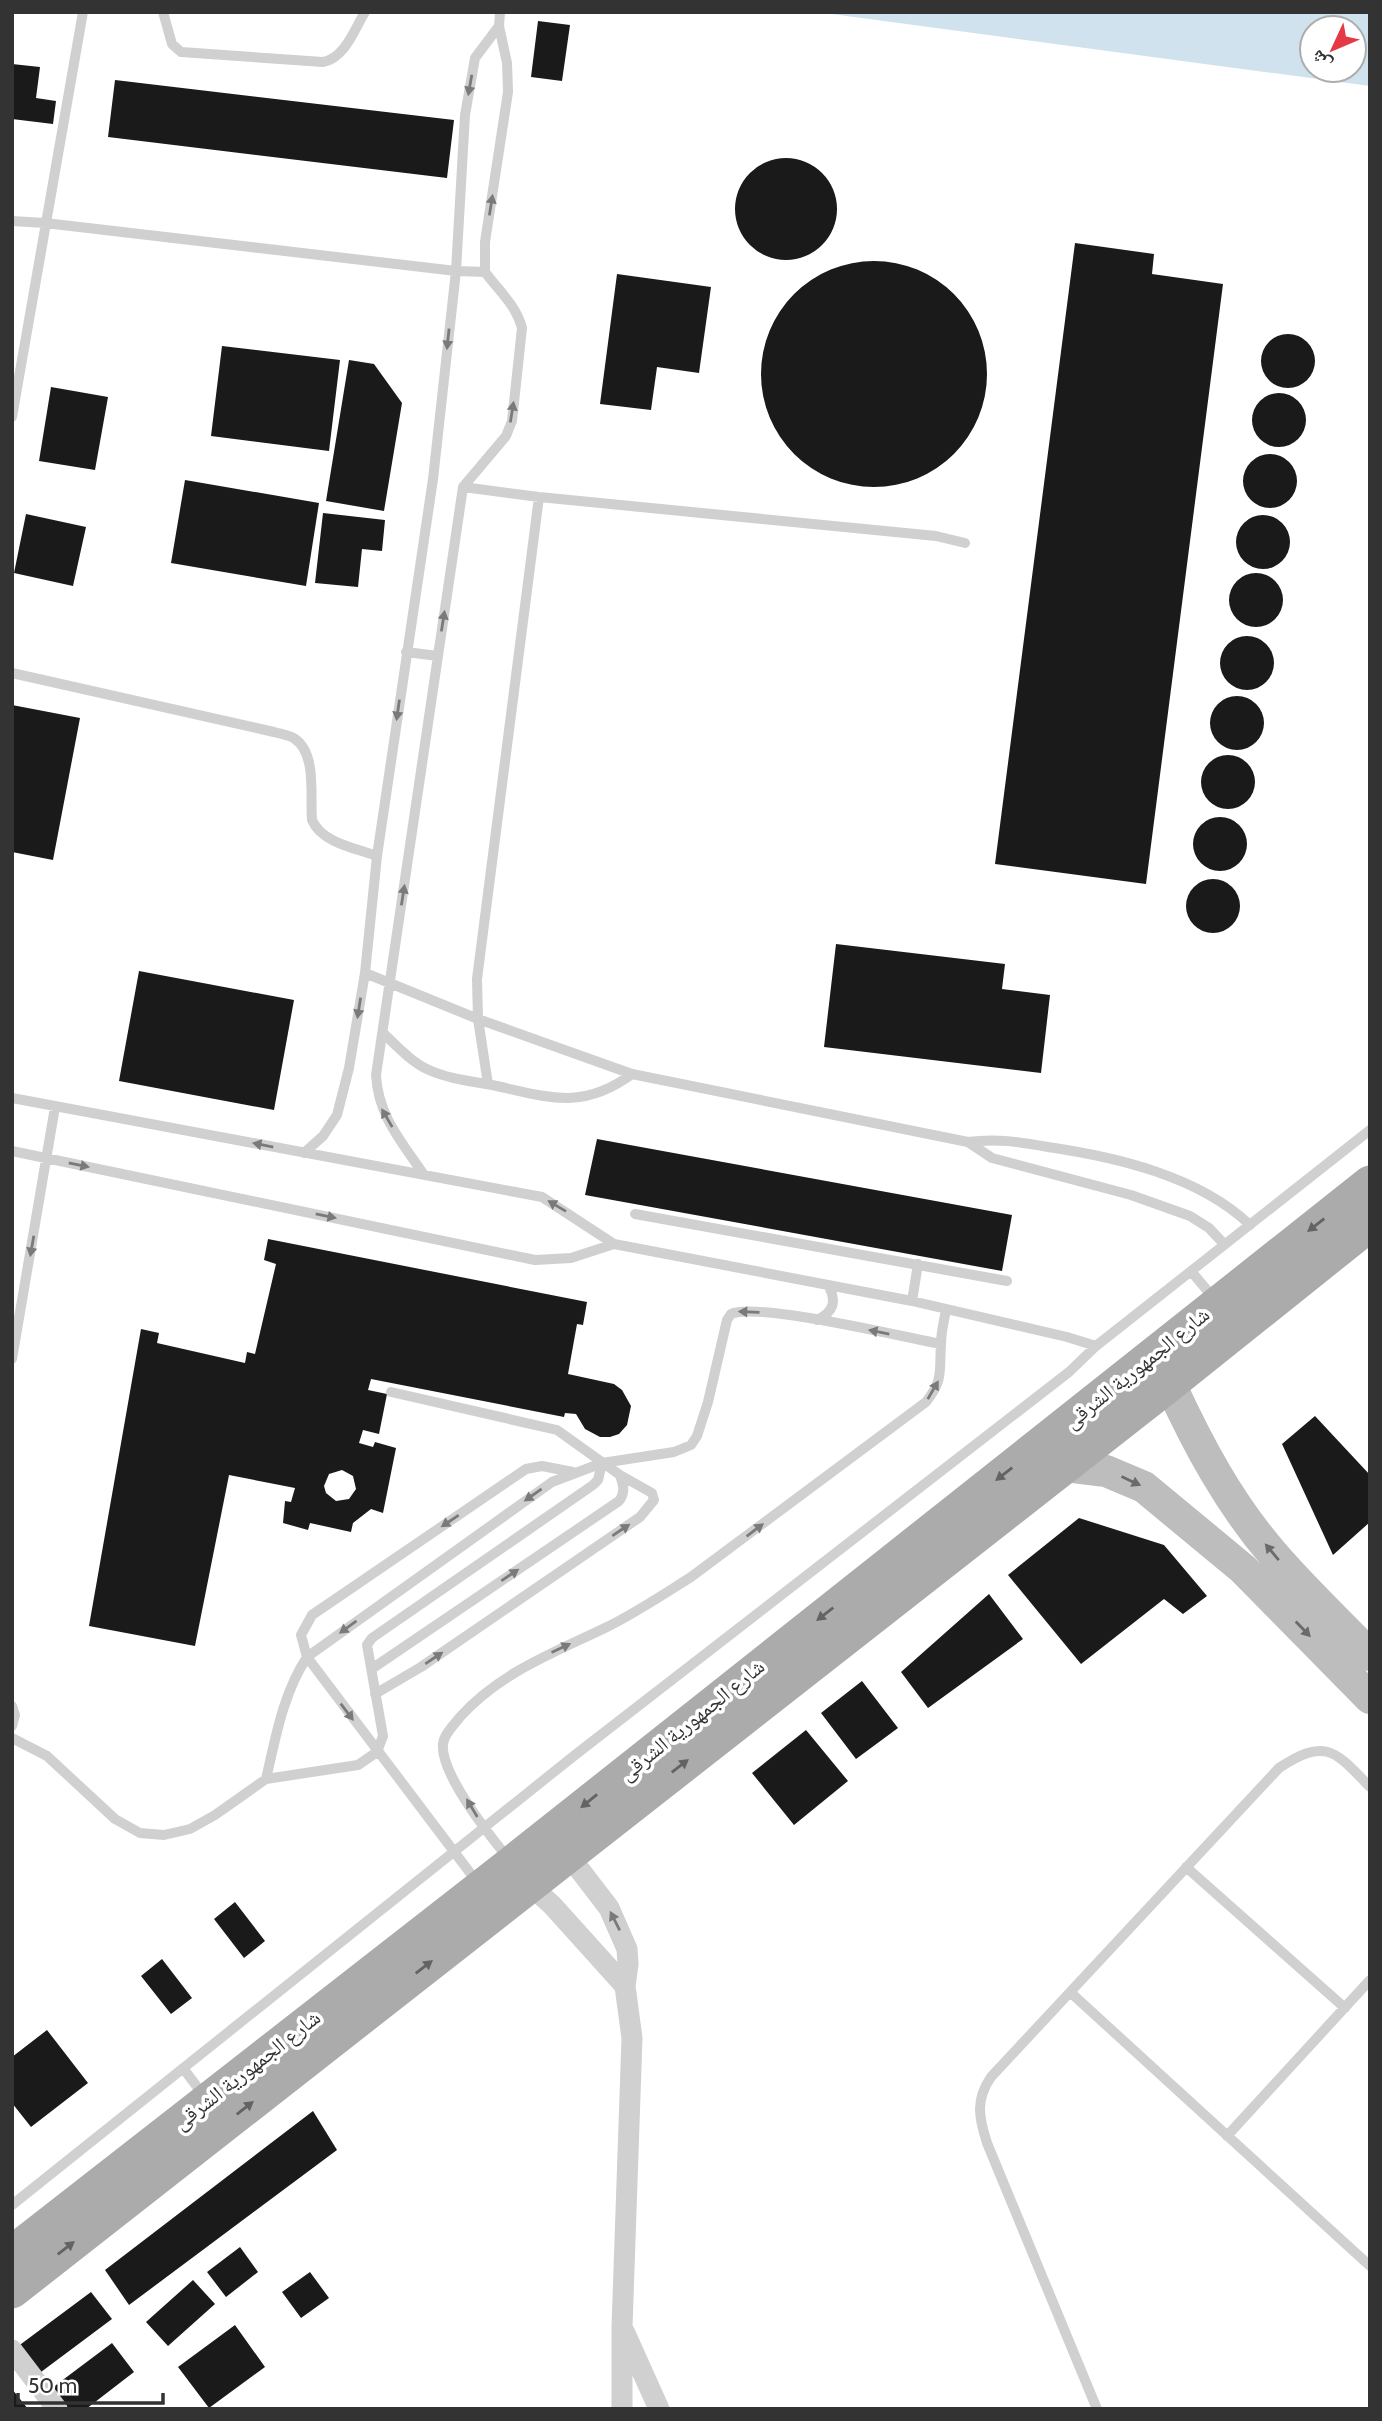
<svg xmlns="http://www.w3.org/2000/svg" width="1382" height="2421" font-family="Cabin,'Noto Naskh Arabic',sans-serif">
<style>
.water{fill:#cfe2ee;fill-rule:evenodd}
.building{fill:#1a1a1a;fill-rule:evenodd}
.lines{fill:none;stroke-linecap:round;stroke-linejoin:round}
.service{stroke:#d0d0d0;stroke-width:10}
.minor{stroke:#d0d0d0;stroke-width:21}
.secondary{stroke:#bdbdbd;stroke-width:32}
.primary{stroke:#ababab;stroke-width:35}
.oneway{fill:#7a7a7a}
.oneway2{fill:#636363}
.oneway3{fill:#6a6a6a}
.labels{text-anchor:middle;stroke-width:7;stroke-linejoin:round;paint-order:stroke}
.street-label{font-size:21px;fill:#333;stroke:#fff}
</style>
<rect width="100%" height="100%" fill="#fff"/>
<path class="water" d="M817,12H1370V86ZM1312,28H1354V70H1312Z"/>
<path class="building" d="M538,21L570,25L562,81L531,77Z
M12,64L40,67L36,98L56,101L53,124L12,119Z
M115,80L454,120L447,178L108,137Z
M735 209a51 51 0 1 1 102 0a51 51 0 1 1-102 0Z
M1075,243L1154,254L1152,274L1223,284L1146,884L995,864Z
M761 374a113 113 0 1 1 226 0a113 113 0 1 1-226 0Z
M617,274L711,287L699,373L657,367L651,410L600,404Z
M1261 361a27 27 0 1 1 54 0a27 27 0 1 1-54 0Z
M222,346L340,360L329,451L211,436Z
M349,360L374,364L402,403L384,511L326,501Z
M51,387L108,397L95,470L39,461Z
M1252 420a27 27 0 1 1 54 0a27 27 0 1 1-54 0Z
M1243 481a27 27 0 1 1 54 0a27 27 0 1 1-54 0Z
M185,480L319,503L306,586L171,563Z
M323,513L385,520L382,551L362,549L358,587L315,583Z
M26,514L86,527L73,586L14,573Z
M1236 542a27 27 0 1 1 54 0a27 27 0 1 1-54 0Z
M1229 600a27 27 0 1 1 54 0a27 27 0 1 1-54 0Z
M1220 663a27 27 0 1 1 54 0a27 27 0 1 1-54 0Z
M1210 723a27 27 0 1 1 54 0a27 27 0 1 1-54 0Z
M12,705L80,718L53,860L12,852Z
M1201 782a27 27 0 1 1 54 0a27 27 0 1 1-54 0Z
M1193 844a27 27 0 1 1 54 0a27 27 0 1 1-54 0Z
M1186 906a27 27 0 1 1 54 0a27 27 0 1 1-54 0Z
M836,944L1005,964L1002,989L1050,995L1041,1073L824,1047Z
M139,971L294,1000L274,1110L119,1081Z
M597,1139L1012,1215L1002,1271L585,1195Z
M268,1239L587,1302L583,1325L577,1324L568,1374L614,1384L622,1390L631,1406L627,1425L619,1434L610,1437H600L585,1429L576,1414L565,1413L564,1417L371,1379L368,1390L387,1394L379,1434L363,1430L359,1443L373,1447L375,1442L396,1448L383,1513L371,1509L353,1523L351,1532L310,1523L308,1530L283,1523L285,1501L291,1502L295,1488L229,1475L195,1646L89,1626L141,1329L159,1333L157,1343L245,1363L247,1352L255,1354L276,1264L264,1260ZM342,1470L353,1476L356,1489L349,1499L336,1501L326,1493L324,1486L329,1474Z
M1315,1416L1370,1475V1522L1333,1555L1282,1444Z
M1079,1518L1164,1545L1207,1596L1183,1614L1164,1599L1081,1664L1008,1575Z
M989,1594L1023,1639L928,1708L901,1672Z
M862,1681L898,1728L856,1759L821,1713Z
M806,1730L848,1781L794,1825L752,1773Z
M235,1902L265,1941L244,1958L214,1919Z
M162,1959L192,1998L171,2014L141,1976Z
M47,2030L88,2083L31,2127L12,2103V2057Z
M313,2111L337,2150L129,2305L105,2270Z
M240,2247L258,2272L226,2297L207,2272Z
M310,2272L329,2298L301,2318L282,2292Z
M193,2280L215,2304L168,2346L146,2322Z
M91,2292L112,2319L37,2375L17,2347Z
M235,2325L265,2367L209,2408L178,2367Z
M112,2343L134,2372L86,2409H68L52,2388Z
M12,2389L28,2409H12Z"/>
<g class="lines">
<path class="service" d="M163,12L172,44L181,52L323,62C345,58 354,30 365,12
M12,221L45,223L456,271L485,272
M12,417L83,12
M463,487L539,497L936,536L965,543
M406,652L438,656
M12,673L274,732C280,734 290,735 295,739C317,754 310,797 312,820C322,843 355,848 377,856
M365,973L478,1019L632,1074L968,1142C996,1138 1020,1142 1048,1147C1116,1157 1199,1176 1250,1225
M383,1033C397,1046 411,1062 429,1070C449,1079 471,1081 492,1085C548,1097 582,1111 632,1074
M488,1084L478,1019L477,979L539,497
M12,1098L542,1197L614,1244L912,1301L1067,1337L1096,1346
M968,1142L992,1158L1131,1195L1190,1216L1209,1228L1224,1244
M12,1151L535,1260L571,1258L614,1244
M304,1153L323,1136L337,1115L349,1068L365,973L377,856L433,479L456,271L465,115L475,58L499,26
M424,1175C402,1142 378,1116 376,1075L463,487L506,436L512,421L522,328C516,305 499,291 485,272V242L508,92L507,63L499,26L500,12
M635,1214L1007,1281
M1191,1271L1216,1301
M912,1301L918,1264
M817,1320C834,1312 837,1301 828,1285
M12,1359L55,1107
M373,1668L619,1501C626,1492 623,1485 620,1475L557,1430L391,1392
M375,1694L421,1667L640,1517L654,1500L652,1493L620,1475
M12,1706L15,1715L12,1726
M12,1738L47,1756L115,1819L140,1833L164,1835L190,1829L215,1815L266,1779L358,1765L377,1752L383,1736L367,1645L372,1638L593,1485L598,1480L602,1463
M266,1779C276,1736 283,1694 307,1657L552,1482L602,1463L674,1452L691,1445L697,1436L708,1402L727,1320L731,1314C758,1302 903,1337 941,1344
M508,1858C490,1836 440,1773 443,1744C444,1734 454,1725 460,1717C500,1672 556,1652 609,1626C637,1612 664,1594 691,1577L926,1402C944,1379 939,1371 941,1344C941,1332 944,1321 946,1310
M1186,1867L1345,2008
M477,1882L307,1657L301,1635L312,1615L526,1469L542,1466L573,1472
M1070,1992L1370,2266
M183,2068L204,2096
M1227,2136L1370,1980
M12,2205L575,1755L1069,1372L1096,1346L1370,1130
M1097,2409L987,2143C979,2118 975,2100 991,2077L1279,1768C1326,1737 1335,1751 1370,1787"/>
<path class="minor" d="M563,1848L609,1908L627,1949L628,1964L625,1986L632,2038L622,2327V2409
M523,1879L552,1905L625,1986
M624,2331L659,2409
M12,2350L57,2409"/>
<path class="secondary" d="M1170,1384C1198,1445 1229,1503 1273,1554C1303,1589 1337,1621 1370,1655
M1053,1455L1065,1466L1106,1471L1144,1487L1243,1569L1370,1698"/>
<path class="primary" d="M12,2253L512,1863L1370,1183
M12,2291L1170,1384L1370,1224"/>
</g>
<defs><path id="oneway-solid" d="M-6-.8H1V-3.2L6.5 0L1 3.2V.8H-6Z" transform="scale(1.75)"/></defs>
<g class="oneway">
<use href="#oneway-solid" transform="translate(470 85) rotate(100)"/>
<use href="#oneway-solid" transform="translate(491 205) rotate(-81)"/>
<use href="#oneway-solid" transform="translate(448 339) rotate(96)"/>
<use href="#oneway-solid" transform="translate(512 412) rotate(-81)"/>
<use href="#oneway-solid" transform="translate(443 621) rotate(-81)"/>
<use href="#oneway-solid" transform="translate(398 710) rotate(98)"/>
<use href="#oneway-solid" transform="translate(403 895) rotate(-81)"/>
<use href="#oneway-solid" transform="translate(359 1008) rotate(99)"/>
<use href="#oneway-solid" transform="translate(387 1118) rotate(-120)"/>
<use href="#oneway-solid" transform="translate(263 1145) rotate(-169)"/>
<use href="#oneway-solid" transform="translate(79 1165) rotate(12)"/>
<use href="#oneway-solid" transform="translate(557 1206) rotate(-149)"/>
<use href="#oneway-solid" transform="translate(326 1216) rotate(12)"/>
<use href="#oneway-solid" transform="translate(32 1246) rotate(100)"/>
<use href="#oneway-solid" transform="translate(749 1312) rotate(-178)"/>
<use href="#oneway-solid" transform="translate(879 1332) rotate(-169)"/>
<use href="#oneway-solid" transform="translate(933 1390) rotate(-60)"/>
<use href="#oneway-solid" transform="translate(533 1495) rotate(145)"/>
<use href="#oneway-solid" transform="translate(450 1521) rotate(146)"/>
<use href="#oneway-solid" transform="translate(621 1530) rotate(-34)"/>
<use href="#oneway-solid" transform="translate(755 1530) rotate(-37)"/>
<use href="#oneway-solid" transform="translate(510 1575) rotate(-34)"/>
<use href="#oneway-solid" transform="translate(348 1627) rotate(144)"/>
<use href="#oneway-solid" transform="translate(561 1648) rotate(-25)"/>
<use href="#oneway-solid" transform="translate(434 1658) rotate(-34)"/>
<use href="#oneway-solid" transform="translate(347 1712) rotate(53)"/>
<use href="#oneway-solid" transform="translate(472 1808) rotate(-121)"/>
<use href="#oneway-solid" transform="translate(615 1921) rotate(-117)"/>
</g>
<g class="oneway2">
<use href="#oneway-solid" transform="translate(1316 1225) rotate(142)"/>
<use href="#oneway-solid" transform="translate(1004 1474) rotate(142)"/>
<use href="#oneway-solid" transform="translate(825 1614) rotate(142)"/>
<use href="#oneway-solid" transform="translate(680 1766) rotate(-38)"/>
<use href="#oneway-solid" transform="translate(589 1801) rotate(141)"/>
<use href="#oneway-solid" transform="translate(424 1967) rotate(-38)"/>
<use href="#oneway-solid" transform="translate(245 2108) rotate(-38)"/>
<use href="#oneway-solid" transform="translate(66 2248) rotate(-38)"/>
</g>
<g class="oneway3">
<use href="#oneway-solid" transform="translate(1131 1481) rotate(25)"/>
<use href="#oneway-solid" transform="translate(1272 1552) rotate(-130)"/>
<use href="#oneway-solid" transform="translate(1303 1629) rotate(46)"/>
</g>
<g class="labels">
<g class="street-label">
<text transform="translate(1137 1368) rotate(-39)" y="7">شارع الجمهورية الشرقى</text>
<text transform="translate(692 1720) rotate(-39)" y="7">شارع الجمهورية الشرقى</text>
<text transform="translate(247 2070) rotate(-38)" y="7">شارع الجمهورية الشرقى</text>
</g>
</g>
<rect width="1382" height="2421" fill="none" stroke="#333333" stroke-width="28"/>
<g transform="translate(1333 49) rotate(226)"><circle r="33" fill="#ffffff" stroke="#adadad" stroke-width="2"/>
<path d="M0-5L12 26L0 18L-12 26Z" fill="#e63946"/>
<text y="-10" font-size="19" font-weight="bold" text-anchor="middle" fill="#333333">ش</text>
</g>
<path d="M18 2393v10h145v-10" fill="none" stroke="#333333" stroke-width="3.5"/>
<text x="28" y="2393" font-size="21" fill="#333333" stroke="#ffffff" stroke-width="5" paint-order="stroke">50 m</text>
</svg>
